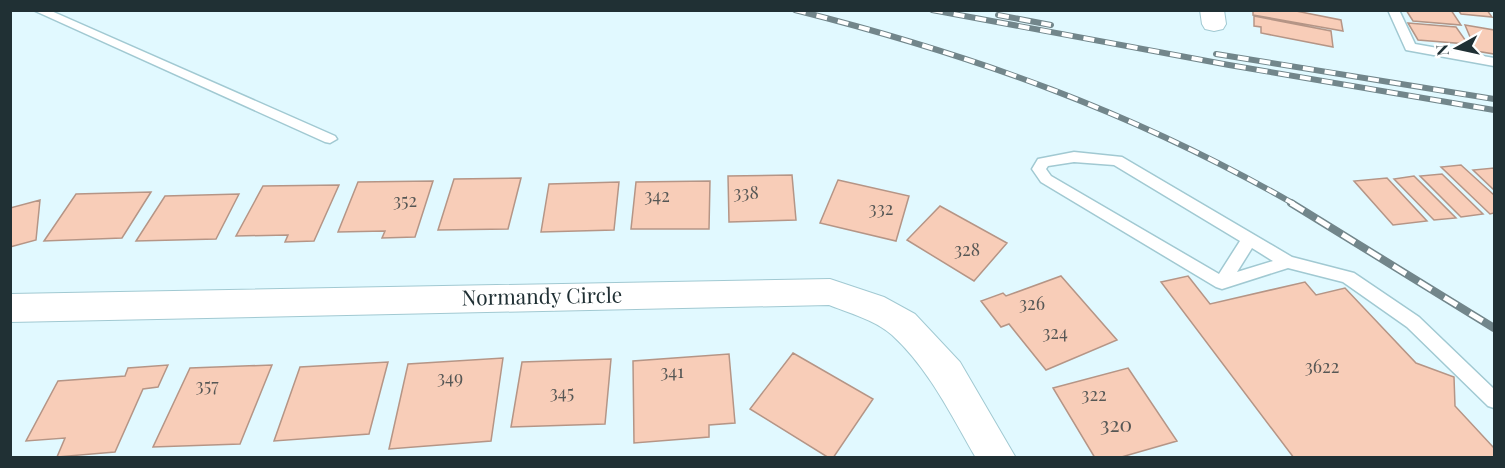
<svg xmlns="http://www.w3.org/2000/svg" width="1505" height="468" font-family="'Playfair Display',serif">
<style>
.building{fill:#f8cdb8;stroke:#b59586;stroke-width:1.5}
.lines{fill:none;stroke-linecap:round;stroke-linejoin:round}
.service-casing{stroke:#a1c9d2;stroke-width:3}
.minor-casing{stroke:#a1c9d2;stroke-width:2}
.service{fill:#fff;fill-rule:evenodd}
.minor{fill:#fff;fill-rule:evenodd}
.rail-far1-casing{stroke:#72868b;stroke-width:6}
.rail-casing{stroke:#72868b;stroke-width:8}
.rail-far1{stroke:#fff;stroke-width:4;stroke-dasharray:11;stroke-linecap:butt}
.rail{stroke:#fff;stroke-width:5;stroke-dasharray:15;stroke-linecap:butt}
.labels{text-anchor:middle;stroke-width:5;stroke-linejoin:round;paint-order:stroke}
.number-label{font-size:18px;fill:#565755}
.street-label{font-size:21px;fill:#203034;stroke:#fff}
.near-number-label{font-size:21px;fill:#565755}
</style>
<rect width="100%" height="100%" fill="#e1f9ff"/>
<path class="building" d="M1253,10H1291L1341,20L1343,31L1253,15Z
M1406,10H1451L1461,25L1413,21Z
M1458,10H1487L1492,17L1461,14Z
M1254,16L1331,31L1333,47L1261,33V27L1254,26Z
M1408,23L1456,27L1468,44L1418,40Z
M1465,25L1494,30V54L1476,51Z
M1461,165L1494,195V213L1490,214L1441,167Z
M1494,168V190L1473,170Z
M1442,174L1483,214L1461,217L1420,176Z
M792,175L796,220L729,222L728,176Z
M1414,176L1456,218L1434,220L1394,179Z
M521,178L508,229L438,230L454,179Z
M1387,178L1427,221L1393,225L1354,181Z
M838,180L909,196L896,241L820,223Z
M433,181L415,237L382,238L385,231L338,232L358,182Z
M710,181L709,229H631L636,182Z
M619,182L614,230L541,232L549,184Z
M339,185L314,241L285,242L288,235L236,236L263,186Z
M151,192L122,238L44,241L76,194Z
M239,194L216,239L136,241L165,196Z
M40,200L36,240L10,247V208Z
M940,206L1007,243L974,281L907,240Z
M1061,276L1117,340L1046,370L1009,324L1001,327L981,301L1003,293L1006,296Z
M1188,276L1210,304L1305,282L1316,295L1345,288L1416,363L1454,377L1455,406L1494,448V458H1294L1161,282Z
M793,353L873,399L833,458H829L750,409Z
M729,354L735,423L709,425V437L634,443L633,361Z
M503,358L491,441L389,449L408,364Z
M611,359L605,424L511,427L522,362Z
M388,362L369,434L274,441L300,367Z
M168,365L158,387L143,389L115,452L57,457L65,438L26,441L58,381L125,376L128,368Z
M272,365L240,444L153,447L190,368Z
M1128,368L1177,441L1118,458H1095L1053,388Z"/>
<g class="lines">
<defs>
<path id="service" d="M33,10H49L335,136L337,139L330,143L325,142Z
M1388,10H1399L1415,44L1494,58V66L1406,50Z
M1074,152L1122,157L1292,257L1354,273L1419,317L1494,389V408L1488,406L1407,327L1343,282L1288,268L1222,289L1216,287L1041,182L1032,169L1038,159ZM1074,162L1114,165L1240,241L1219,274L1051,176L1046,169L1048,166ZM1252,248L1273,261L1237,272Z"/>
<path id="minor" d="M1200,10H1224L1226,24L1223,29L1214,31L1205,29L1202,24Z
M830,279L884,297L915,314L960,362L1016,458H976C951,415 929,369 892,335C875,320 849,313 829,305L10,322V294Z"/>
</defs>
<use href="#service" class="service-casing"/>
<use href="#minor" class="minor-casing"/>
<use href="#service" class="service"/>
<use href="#minor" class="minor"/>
<defs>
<path id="rail-far1" d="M795,10C974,55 1133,112 1294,204
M932,10L1229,65L1494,110
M998,15L1051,25
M1216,54L1494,99"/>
<path id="rail" d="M1291,203L1494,328"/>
</defs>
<use href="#rail-far1" class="rail-far1-casing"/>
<use href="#rail" class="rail-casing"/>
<use href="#rail-far1" class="rail-far1"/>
<use href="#rail" class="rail"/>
</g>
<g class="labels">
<g class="number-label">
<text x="746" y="199">338</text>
<text x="657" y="202">342</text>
<text x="405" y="207">352</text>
<text x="881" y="215">332</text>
<text x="967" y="256">328</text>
<text x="1032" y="310">326</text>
<text x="1055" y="339">324</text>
<text x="1322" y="373">3622</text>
<text x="672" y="378">341</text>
<text x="450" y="384">349</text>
<text x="207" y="392">357</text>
<text x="562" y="399">345</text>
<text x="1094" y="401">322</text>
</g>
<g class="street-label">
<text transform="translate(542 297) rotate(-1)" y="7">Normandy Circle</text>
</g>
<g class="near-number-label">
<text x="1116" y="432">320</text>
</g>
</g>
<rect width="1505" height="468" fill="none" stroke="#203034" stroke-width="24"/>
<g transform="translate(1457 48) rotate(262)" stroke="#ffffff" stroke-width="4.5" paint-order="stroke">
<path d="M0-4.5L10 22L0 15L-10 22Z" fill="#203034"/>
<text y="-9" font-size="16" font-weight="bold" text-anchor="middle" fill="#203034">N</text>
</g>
</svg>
